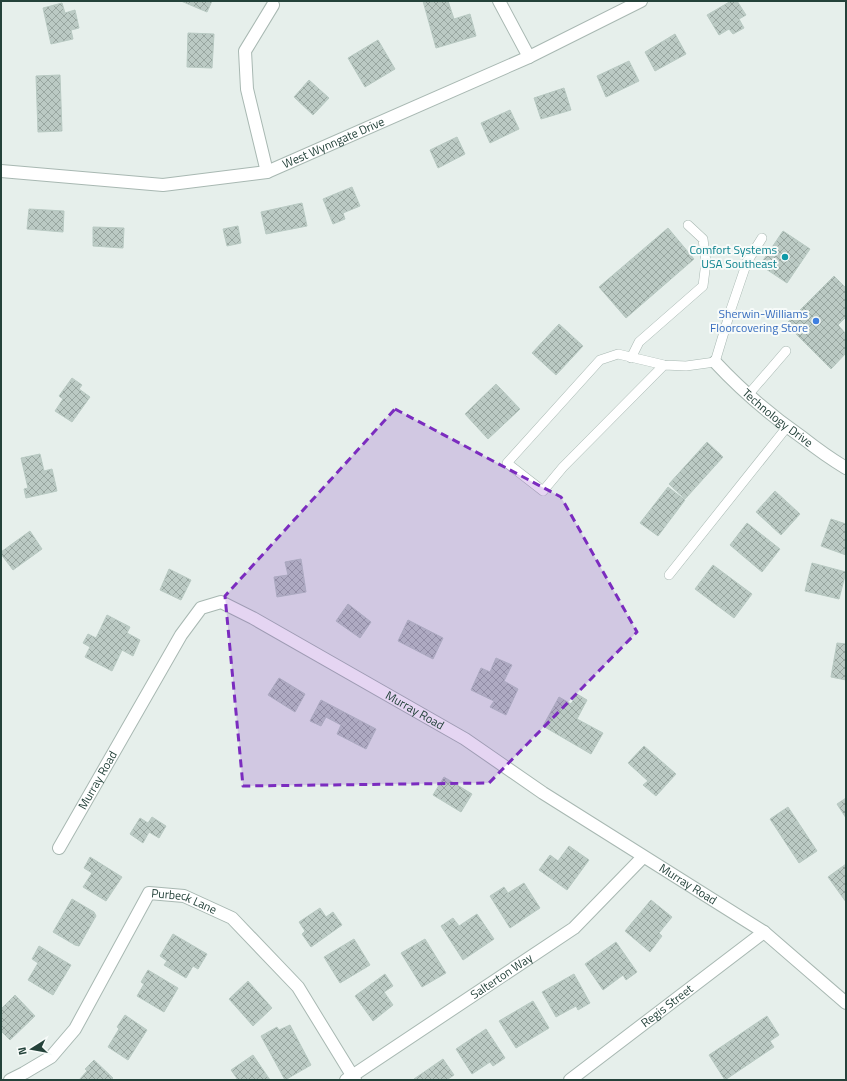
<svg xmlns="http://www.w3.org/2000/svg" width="847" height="1081" font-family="'Titillium Web',sans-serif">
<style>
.building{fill:url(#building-cross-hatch);stroke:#b8c9c2}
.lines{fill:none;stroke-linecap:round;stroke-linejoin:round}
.service-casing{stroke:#a8b8b2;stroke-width:10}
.minor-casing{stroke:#a8b8b2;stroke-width:14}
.service{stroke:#fff;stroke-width:9}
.minor{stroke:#fff;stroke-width:12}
.marked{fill:#7b2cbf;fill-opacity:0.2;stroke:#7b2cbf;stroke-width:3;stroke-dasharray:8 5;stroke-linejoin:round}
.culture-dot{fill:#0f9aa8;stroke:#f7fbf9;stroke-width:1.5}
.shop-dot{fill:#3f7fe0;stroke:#f7fbf9;stroke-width:1.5}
.labels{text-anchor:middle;stroke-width:4;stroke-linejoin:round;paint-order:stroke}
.street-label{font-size:12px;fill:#24423a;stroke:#f7fbf9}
.culture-label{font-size:12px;fill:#0d838f;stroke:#f7fbf9;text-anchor:end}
.shop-label{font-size:12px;fill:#366cbe;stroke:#f7fbf9;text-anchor:end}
</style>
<defs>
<pattern id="building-cross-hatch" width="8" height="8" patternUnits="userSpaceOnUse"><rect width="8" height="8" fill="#bbcac4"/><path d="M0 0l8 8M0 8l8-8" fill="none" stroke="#98a6a0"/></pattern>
</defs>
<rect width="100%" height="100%" fill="#e6efeb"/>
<path class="building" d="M181,1H212L207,12Z
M423,1H448L454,19L470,14L476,36L436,48Z
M731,1H737L746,15L739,19L744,28L733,34L729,29L719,35L707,15Z
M62,3L65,13L75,10L79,28L71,30L73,39L51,44L43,8Z
M188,33L214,34L212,68L187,67Z
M675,34L686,54L655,71L645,52Z
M378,40L395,69L365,87L348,58Z
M629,61L639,81L606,97L597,76Z
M60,75L62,131L38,132L36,76Z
M309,80L329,98L313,115L294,97Z
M564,88L571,110L541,119L534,98Z
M510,110L519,129L490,143L481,123Z
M457,137L465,154L438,168L430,150Z
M352,187L360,206L343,213L345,219L333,224L323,199Z
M302,203L307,226L266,234L261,212Z
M29,209L64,211L63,232L27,229Z
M238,226L241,243L227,246L223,229Z
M93,227L124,228L123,248L93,246Z
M668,228L694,259L626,318L599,287Z
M783,231L810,249L787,283L760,265Z
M834,276L846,288V317L838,325L846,334V353L831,369L786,324Z
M559,324L583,346L556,375L532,353Z
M72,378L82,385L79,389L90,397L72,422L55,411L63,399L59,396Z
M496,384L520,409L488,439L465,414Z
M707,442L723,457L685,499L669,484Z
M40,454L44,471L52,469L57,491L26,498L24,489L28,488L21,458Z
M668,487L685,500L658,536L640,523Z
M775,491L800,514L781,535L756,512Z
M831,519L846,524V555L821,546Z
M747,523L780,549L762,572L730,545Z
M30,531L42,549L13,570L1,554V552Z
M301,559L306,592L277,597L274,577L288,575L285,562Z
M812,563L846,572L839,599L805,591Z
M713,565L752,594L734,618L695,589Z
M169,569L191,580L181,600L160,590Z
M348,604L371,622L360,638L336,621Z
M107,615L130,627L127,633L140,640L133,656L122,650L112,671L85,657L90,647L83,643L88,634L96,638Z
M408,620L443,638L433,659L398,641Z
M837,643L846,644V680L831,677Z
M496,658L512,665L504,681L518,689L506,715L490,707L494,701L471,690L481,668L490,672Z
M279,678L305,694L295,712L268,695Z
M577,694L587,700L577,719L603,733L591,754L543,726L559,697L571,704Z
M321,700L376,729L366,749L337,734L341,725L326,717L321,726L310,721Z
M644,746L676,774L656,796L643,785L648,781L628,763Z
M444,777L472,794L461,812L433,795Z
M846,798V818L837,804Z
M788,807L817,851L799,863L770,819Z
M152,817L166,826L159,838L149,832L143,843L130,834L140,818L148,823Z
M569,846L589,860L567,890L539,870L550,855L558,861Z
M90,857L122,877L106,901L83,887L92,873L84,868Z
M846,864V902L828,877Z
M524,883L540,908L510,928L490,896L504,887L508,893Z
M72,899L94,912L96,916L79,946L75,945L53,932Z
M651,900L672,917L659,933L662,936L650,952L625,931Z
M320,908L326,917L333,912L342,925L311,947L302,934L305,931L299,922Z
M477,914L494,939L463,960L441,926L453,918L459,926Z
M173,934L207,954L198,969L193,966L186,978L164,965L167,961L160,956Z
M354,939L370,965L340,983L324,957Z
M425,939L446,973L422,987L401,953Z
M616,942L637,972L626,980L623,975L603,990L585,964Z
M39,946L71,965L53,995L28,980L38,963L32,959Z
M148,970L178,988L164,1012L137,996L144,984L141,982Z
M385,974L393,986L384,992L393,1005L373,1021L355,996Z
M574,974L590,1003L578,1010L576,1006L556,1017L542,992Z
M248,981L272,1008L253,1026L229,999Z
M15,995L35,1016L10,1040L1,1031V1009Z
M533,1001L549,1028L516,1048L499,1021Z
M125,1015L147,1030L128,1060L108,1047L119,1029L117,1027Z
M767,1016L779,1035L770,1041L774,1047L725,1080L709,1055Z
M290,1025L311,1065L285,1080L261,1036L277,1027L279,1030Z
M486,1029L505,1058L493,1066L490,1062L472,1074L456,1049Z
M253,1055L270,1080H238L231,1070Z
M443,1059L454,1075L448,1079L449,1080H415L414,1079Z
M94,1060L113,1078L111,1080H79L87,1071L85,1069Z"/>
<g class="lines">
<defs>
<path id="service" d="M631,358L639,342L703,286L706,262L703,239L688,225
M664,365L563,467L543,491L507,463L600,360L618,354L664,365L686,366L715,362L731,309L747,262L762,238
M748,395L786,351
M669,575L787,427"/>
<g id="minor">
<path d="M499,1L529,57"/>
<path id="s1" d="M1,171L163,185L267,172L529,57L641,1"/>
<path d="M267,172L247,89L245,51L273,5"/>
<path id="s2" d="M715,362C742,391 770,415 803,438C817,449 831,459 846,468"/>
<path id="s3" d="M59,848L181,635L201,608L221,602L253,618L465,739L543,793L764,932L846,1003"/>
<path id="s4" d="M10,1080L24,1073L51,1057L75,1029L149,893L184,896L232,918L298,987L355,1080"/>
<path id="s5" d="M346,1080L574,928L643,857"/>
<path id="s6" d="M570,1080L764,932"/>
</g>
</defs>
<use href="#service" class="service-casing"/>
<use href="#minor" class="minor-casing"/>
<use href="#service" class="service"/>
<use href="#minor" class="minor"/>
</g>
<path class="marked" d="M395,409L561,497L637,632L489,783L243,786L225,596Z"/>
<circle class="culture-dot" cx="785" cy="257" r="4"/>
<circle class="shop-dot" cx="816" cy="321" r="4"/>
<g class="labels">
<g class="street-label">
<text dy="4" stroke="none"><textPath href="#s1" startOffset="340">West Wynngate Drive</textPath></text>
<text dy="4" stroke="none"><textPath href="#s2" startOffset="84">Technology Drive</textPath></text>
<text dy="4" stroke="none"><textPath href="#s3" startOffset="522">Murray Road</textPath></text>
<text dy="4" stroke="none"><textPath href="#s3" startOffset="78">Murray Road</textPath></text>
<text dy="4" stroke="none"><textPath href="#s3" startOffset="846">Murray Road</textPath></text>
<text dy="4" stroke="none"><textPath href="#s4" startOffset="275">Purbeck Lane</textPath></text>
<text dy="4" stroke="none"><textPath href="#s5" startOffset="187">Salterton Way</textPath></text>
<text dy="4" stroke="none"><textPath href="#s6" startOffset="122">Regis Street</textPath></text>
</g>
<g class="culture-label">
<text x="777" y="254">Comfort Systems<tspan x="777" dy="14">USA Southeast</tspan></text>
</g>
<g class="shop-label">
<text x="808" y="318">Sherwin-Williams<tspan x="808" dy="14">Floorcovering Store</tspan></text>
</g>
</g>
<rect width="847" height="1081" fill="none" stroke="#24423a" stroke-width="4"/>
<g transform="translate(32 1049) rotate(259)" stroke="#f7fbf9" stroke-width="3" paint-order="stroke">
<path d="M0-3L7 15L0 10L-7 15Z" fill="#24423a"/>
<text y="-6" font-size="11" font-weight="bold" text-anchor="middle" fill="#24423a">N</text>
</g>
</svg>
